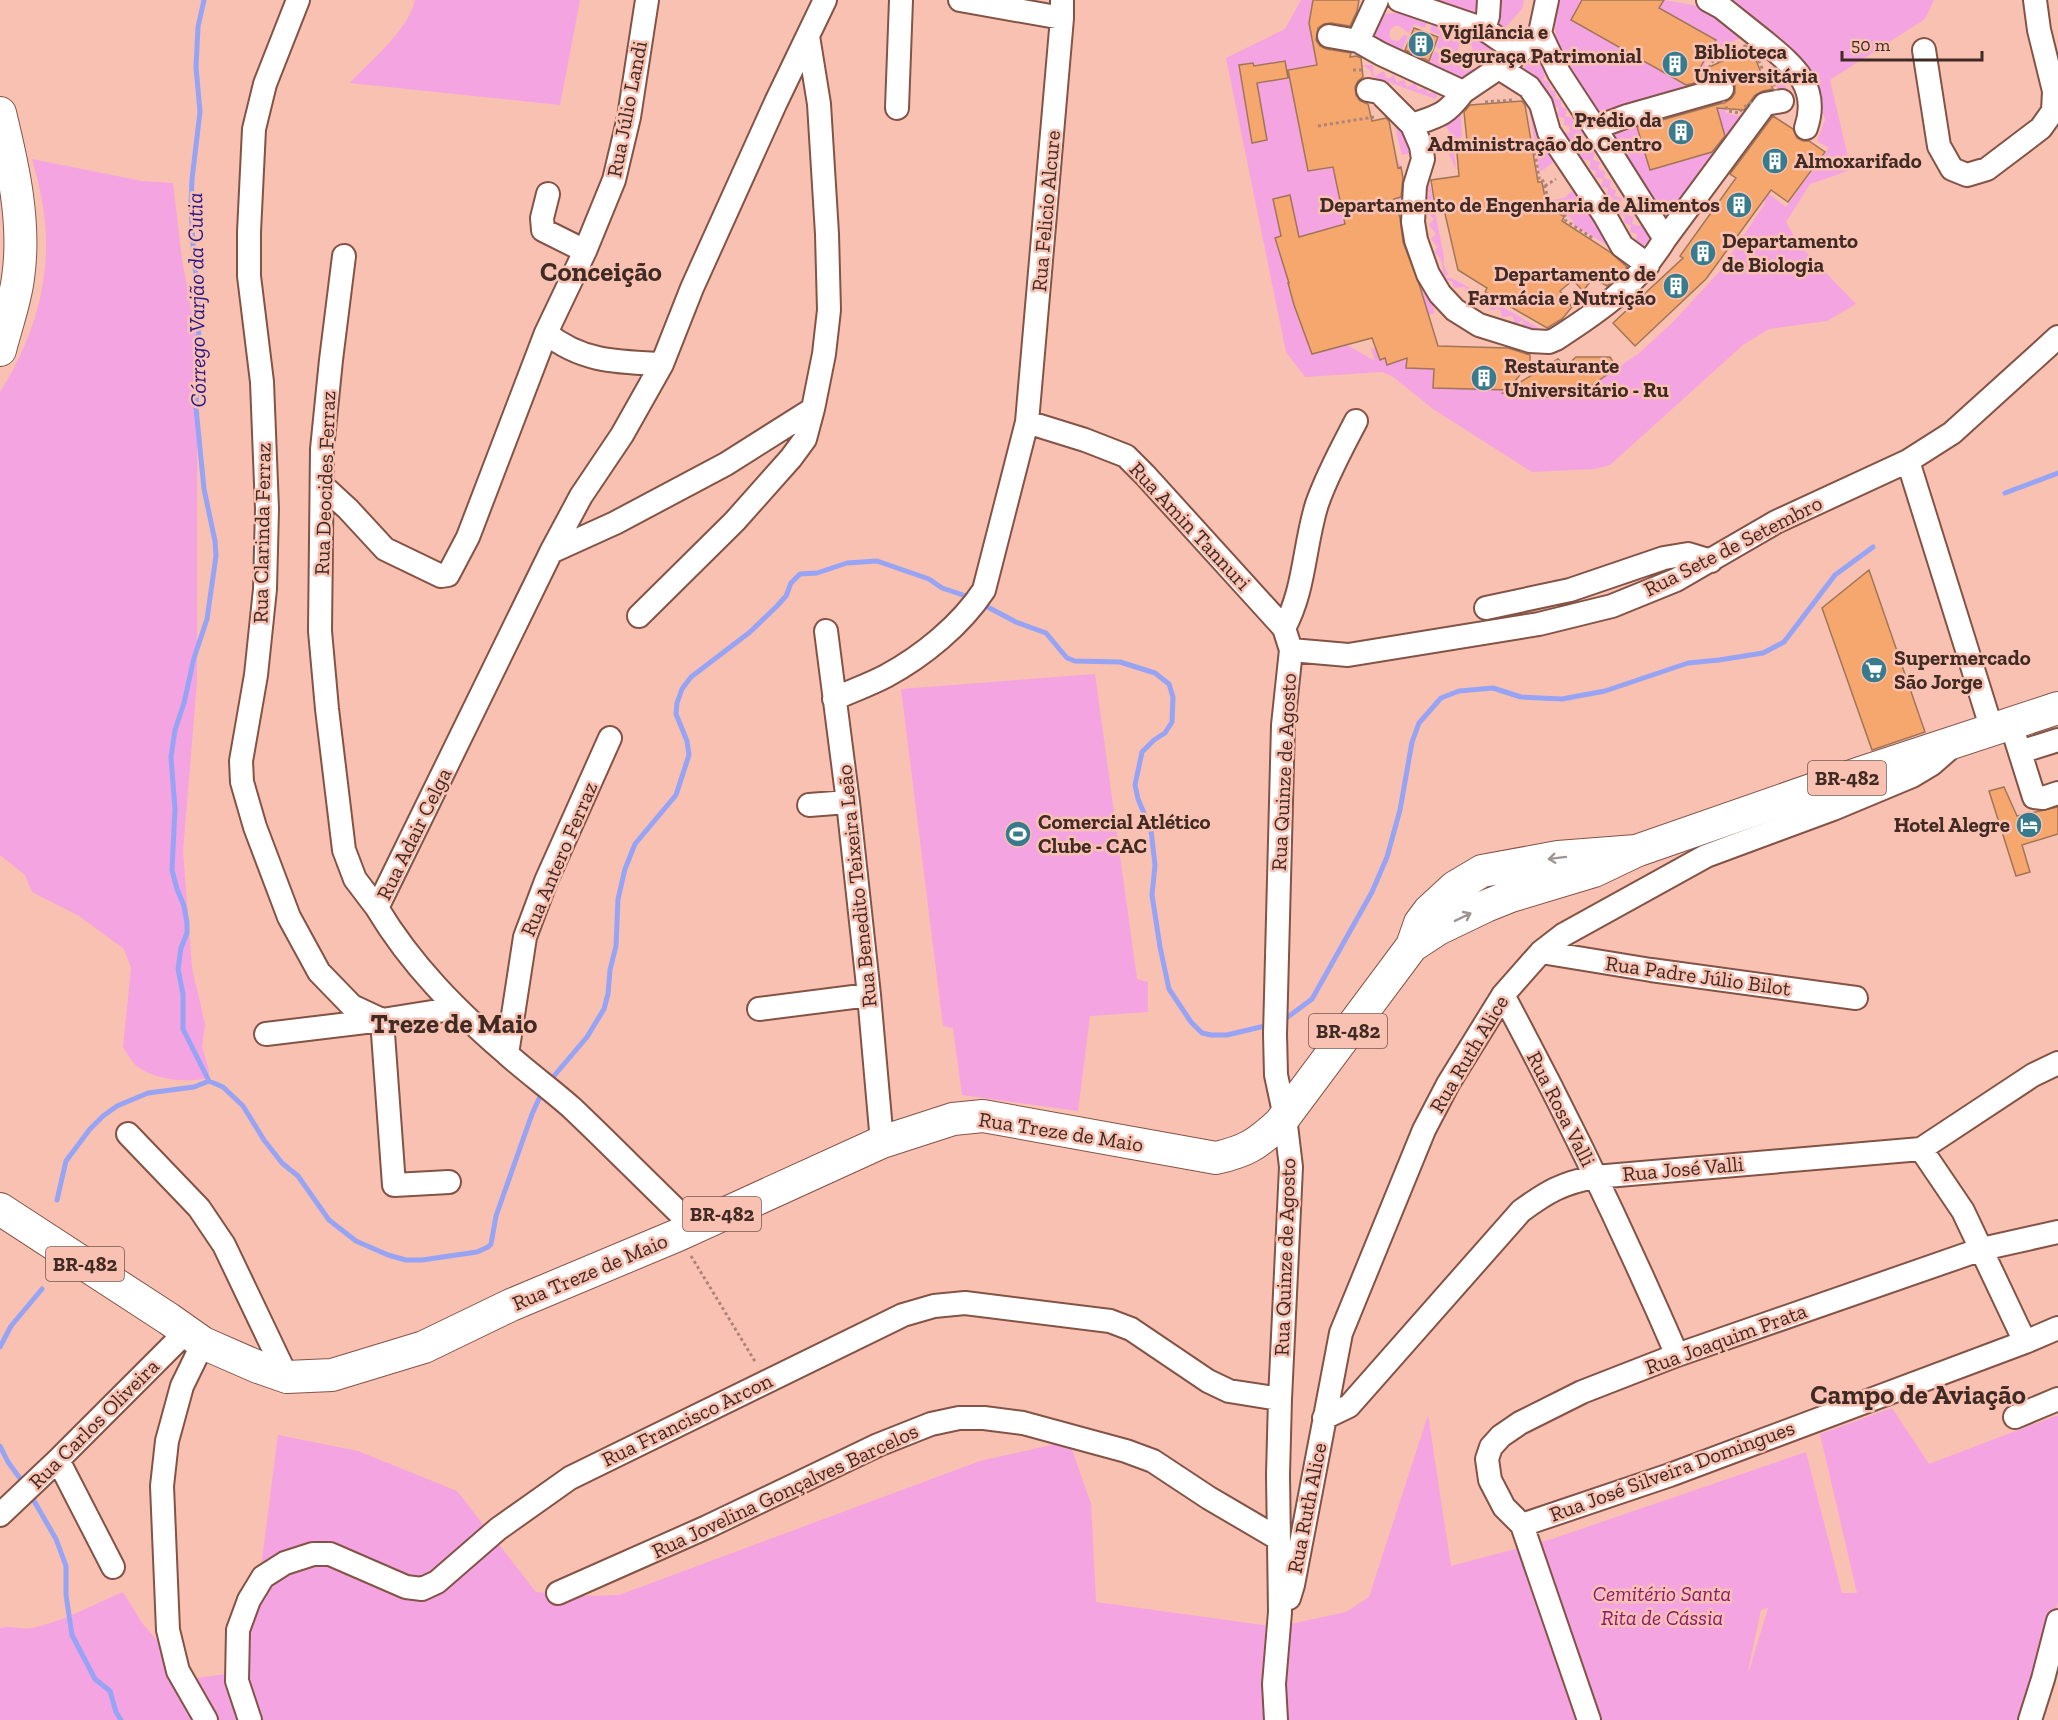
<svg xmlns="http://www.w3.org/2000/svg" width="2058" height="1720" font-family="'Zilla Slab',serif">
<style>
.green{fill:#f4a4e0;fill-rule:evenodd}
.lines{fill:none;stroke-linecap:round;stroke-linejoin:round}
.stream{stroke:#97a4f5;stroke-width:5}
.building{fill:#f5a76e;stroke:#a17658;stroke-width:1.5}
.minor-casing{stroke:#835346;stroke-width:26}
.highway-casing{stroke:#835346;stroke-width:34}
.path{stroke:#af8478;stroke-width:3;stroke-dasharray:3 3;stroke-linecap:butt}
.minor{stroke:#fff;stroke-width:22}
.highway{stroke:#fff;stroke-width:32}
.oneway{stroke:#a09492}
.labels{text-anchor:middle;stroke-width:5;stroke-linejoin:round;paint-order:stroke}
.shield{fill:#f9c1b1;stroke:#78574e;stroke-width:1.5}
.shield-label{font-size:20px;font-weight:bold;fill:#402a24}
.poi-label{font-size:21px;font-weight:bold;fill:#402a24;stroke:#f9c1b1;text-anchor:start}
.street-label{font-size:21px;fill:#402a24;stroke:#f9c1b1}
.park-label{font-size:21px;font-style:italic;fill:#8a1878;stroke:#f9c1b1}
.water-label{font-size:22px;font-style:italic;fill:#26168c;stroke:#f9c1b1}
.district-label{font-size:27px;font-weight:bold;fill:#402a24;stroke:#f9c1b1}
</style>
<rect width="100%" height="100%" fill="#f9c1b1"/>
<path class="green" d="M415,0H580L560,105L350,83C371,60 408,31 415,0Z
M1301,0H1313L1309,24L1345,30L1348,42L1314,48L1318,71L1322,130L1300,134L1308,171L1395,155L1401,167L1335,179L1341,209L1407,196L1404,211L1435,313L1428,315L1397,211L1305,235L1340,345H1347L1375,361L1371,349L1399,340L1407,358L1406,368L1434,369V388L1514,390V394H1536L1537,397H1574L1638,354L1672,323L1720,271L1766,202L1754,192L1758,186L1786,207L1829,148L1817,141L1825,120L1813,77L1731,0H1934L1925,19L1830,80L1851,170L1810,184L1786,222L1799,245L1856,304L1827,321L1769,329L1743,345L1610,465L1595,469L1532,472L1433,409L1392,376L1382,372L1305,377L1286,352L1226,58L1285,29Z
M1437,0H1477L1479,13L1474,17Z
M1491,0H1524L1522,9L1504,29L1488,19Z
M1554,0H1582L1571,20L1689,87L1716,40L1659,8L1664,0L1721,10L1751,38H1740L1711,53L1705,63L1704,74L1711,78L1715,86L1598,113L1560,50L1556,48Z
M1390,13L1407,14L1428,21L1425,28L1414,24L1409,33L1399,26H1394L1390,30L1389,36L1392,40L1398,41L1404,35L1408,36L1402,50L1410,57L1375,38L1373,31L1379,16Z
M1438,19L1491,45V54L1480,66L1464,61V57L1472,51V46L1469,43L1464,41L1459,44L1458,52L1460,55L1458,58L1436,47L1440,35L1430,31L1433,20Z
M1435,51L1473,69L1474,70L1464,81L1427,64L1429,63Z
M1768,55L1784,75L1787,97L1769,109L1668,222L1661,218L1602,124L1721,100L1726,113L1739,116L1746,109L1777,96L1779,90L1769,71L1773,66Z
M1541,58L1550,60L1543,80L1550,82L1549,89L1556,91L1555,98L1561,100V107L1567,109L1565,116L1574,119L1572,126L1577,128L1581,119L1592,132L1565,147L1562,131L1569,133L1570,126L1564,125V118L1557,116L1559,108L1552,106L1553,100L1546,98L1547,90L1541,88L1542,82L1522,77C1522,65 1530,60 1541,58Z
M1362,65H1373L1374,76L1384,71L1386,78H1390L1394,75L1397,83L1404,79L1407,87L1415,83L1418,90L1425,87L1428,94L1436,91L1437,97L1435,99L1372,76L1370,70Z
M1527,97L1558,159L1540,172Z
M1460,103L1462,137L1453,140L1456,170L1449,154L1452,150L1447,142L1452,136L1446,126Z
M1398,116L1411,153L1402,155L1393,118Z
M1596,145L1593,160L1600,162L1598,169L1605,171L1604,178L1611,180L1610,188L1616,190L1615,196L1622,198L1620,205L1628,208L1627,215L1634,217L1632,224L1640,226L1644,222L1653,235L1649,242L1636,249L1629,239L1636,240L1637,234L1630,232L1631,225L1624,223L1625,216L1619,214V208L1612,204L1613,198L1607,196L1608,188L1601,187L1603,179L1595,177L1596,171L1589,169L1591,161L1575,157Z
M32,159L142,181L173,183L182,259L201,363L197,425V682L183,851L192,968L205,1024L202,1047L209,1070L208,1078C185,1083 157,1080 138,1067C132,1063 127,1053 123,1047L131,968L124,949L79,916L32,892L25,875L0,855V392C32,342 51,283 45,222C43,201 38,180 32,159Z
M1426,181H1429L1444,257V266L1448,273L1445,278H1452L1551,335L1538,336L1536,329L1527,330L1522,324L1524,323L1522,320L1519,323H1514L1513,316L1502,317L1500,309L1490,310L1488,301L1478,302L1477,294L1466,295L1465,287L1454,288L1452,281L1442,280C1443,268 1444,260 1434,252L1438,247L1431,239L1436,234L1429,225L1434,219L1426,212L1431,207L1425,199L1430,194L1424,185Z
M1577,187L1607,245L1574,225L1572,219L1561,211L1552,200L1564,198Z
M1095,674L1137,979L1148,982V1012L1090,1016L1078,1111L962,1095L953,1028L943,1026L901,689Z
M1892,1408L1929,1464L2058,1415V1600L2049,1640L2024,1720H0V1628C11,1625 21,1630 32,1628C63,1622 94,1604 123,1592L142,1623L190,1679L248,1671L241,1639L260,1575L278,1435L358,1451L457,1491L536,1592L584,1596L619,1595L980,1461L1069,1441L1091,1504L1096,1602L1277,1627L1346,1612L1369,1597L1428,1415L1451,1566L1552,1539L1806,1452L1842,1593H1857L1820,1434ZM1768,1608L1749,1671H1748L1761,1610Z"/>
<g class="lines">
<path class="stream" d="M204,0L198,27L196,67L200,112L192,179L191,206L194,263L200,294L196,408L204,489L215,541L216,556L207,619L194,658L184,703L175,730L171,757L175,809L172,870L177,889L184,906L187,923V933L181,948L178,969L183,994V1029L209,1081L223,1087L243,1106L264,1140L282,1163L298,1176L329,1220L356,1241L388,1255L406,1260H422L477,1252L488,1247L491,1244L496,1216L532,1114L543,1090
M2005,493L2058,473
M980,603L1016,622L1046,633L1067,658L1075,661L1120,662L1155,673L1169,684L1173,697L1172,722L1165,733L1154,740L1142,752L1135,785L1138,799L1151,830L1155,865L1152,895L1160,947L1169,989L1191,1022L1202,1033L1211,1035H1227L1269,1025
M1281,1022L1312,999L1372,892L1387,857L1400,810L1412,742L1419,723L1441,698L1459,691L1493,688L1521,697L1562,699L1605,691L1688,663L1719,660L1763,653L1784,642L1835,575L1873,547
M548,1083L587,1037L604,1009L608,994L610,970L616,946L618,899L625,869L635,844L676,795L689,755L687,741L676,714L677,703L682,689L691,677L750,632L777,606L786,596L791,583L800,574L817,573L847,563L877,561L929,579L942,588L972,598
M57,1200L66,1161L90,1129L103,1116L117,1106L148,1093L194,1087L209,1081
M0,1347L11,1326L42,1289
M0,1446L8,1462L24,1484
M30,1494L56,1539L66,1566V1595L72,1635L95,1679L110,1691L116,1712L121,1720"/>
</g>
<path class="building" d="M1313,0H1359L1357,11L1350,26L1331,23L1324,24L1318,28L1316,40L1320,46L1326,49L1351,53L1350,57L1356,56L1361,58L1363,77L1358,81L1355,87L1356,95L1360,101L1368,104L1372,121L1386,118L1389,121L1398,168L1401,167L1403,178L1401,197L1394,199L1400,218L1403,242L1420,287L1438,346L1508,348L1530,355V362L1509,389L1558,359L1566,366L1576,357H1610L1617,368L1574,397H1536V394L1503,393L1508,390L1433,388L1434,369L1406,368L1407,358L1387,365L1385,358L1380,360L1372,338L1312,354L1294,305L1288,283H1289L1275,238L1281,236L1273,199L1290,195L1299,237L1345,224L1333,167L1308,171L1288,70L1317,65L1309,23Z
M1582,0H1664L1659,8L1716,40L1697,73L1741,52L1746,48H1751L1757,57L1756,60L1764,80H1769L1773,89L1763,91L1755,95L1744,110L1717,108L1725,136L1712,152L1650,170L1637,127L1726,102L1732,98L1735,93V85L1731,79L1725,76L1686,85L1571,20Z
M1414,28L1438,37L1429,61L1405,50Z
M1285,61L1288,78L1257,83L1267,140L1252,143L1239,65L1253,63L1254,66Z
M1522,101L1525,105L1538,182H1542L1546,203L1564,217L1562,221L1610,252L1627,267L1607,286L1593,278L1583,291L1573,280L1560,291L1572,307L1562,319L1547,328L1485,292L1487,288L1458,270L1443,205L1435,206L1431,180L1459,176L1456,142L1467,141L1464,112L1470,105Z
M1773,116L1793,129L1797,138L1803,141H1809L1825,152L1788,202L1771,190L1706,279L1635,346L1613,323L1683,258L1680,256L1736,178L1730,174Z
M1869,570L1925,732L1872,750L1822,608Z
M2004,787L2017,816L2058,807V834L2022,845L2030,872L2016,876L1989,791Z"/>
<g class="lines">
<defs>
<path id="minor" d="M298,0L265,84L254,129L249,232V276L262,382L267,509L265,589L256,675L241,761L242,782L255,827L289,917L319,972L352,1006L382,1020L457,1008
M960,0L1062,18
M1399,0L1484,29
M1489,0L1488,16L1484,29L1519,53L1540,33L1547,0
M1708,0L1721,7C1736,19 1750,30 1765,42C1794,66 1820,87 1806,128
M1540,33L1559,73L1595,128L1627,116L1722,89
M1329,36L1358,41L1381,54L1463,92C1446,115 1439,116 1412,125
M1358,41L1377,0
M1924,50L1939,146L1952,169L1967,175L1987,169L2041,128L2053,111L2054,91L2039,30L2035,0
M1499,68L1529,87L1541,104L1549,132L1605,216L1622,246L1648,265
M1368,90L1379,92L1412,125L1421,146L1423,159L1415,185L1413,222L1416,240L1428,274L1440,294L1455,310L1479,325L1530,341L1549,342L1556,339C1601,310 1636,286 1665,239
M1463,92L1512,59
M897,108L901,0
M1595,128L1665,239L1765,104L1782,101
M548,194L542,218L543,230L585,251
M344,256L331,360L322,449L320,631L327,709L344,850L355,879L377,908
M546,333C582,362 617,362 662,364
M1027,422L1085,440L1126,456L1145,475L1284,628L1291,650L1283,725L1275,1034L1276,1075L1285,1117L1291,1167L1280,1399L1278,1475L1280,1612L1274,1684L1276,1720
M1908,461L1992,730
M322,485L348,509L385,549L441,576L448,575L468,537L546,333L585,251L614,180L629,117L647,0
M551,552L615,523L726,464L813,409L824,354L829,310L827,234L819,104L808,36
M1486,608L1570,590L1664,558L1688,554L1711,561
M639,616L735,521L791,458L805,439L813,409
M1284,628C1305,590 1304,545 1317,504C1327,475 1342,448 1356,421
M826,631L848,802L869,995L882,1142
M1291,650L1348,655L1539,624L1612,606L1676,580L1776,522L1908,461L1952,433L2058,337
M834,699C851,691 869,685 886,676C923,656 961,625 984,590L1027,422L1062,18V0
M2011,724L2034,797L2043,798L2058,793
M2020,752L2058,740
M809,805L848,802
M1541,952L1651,970L1856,998
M1503,995C1566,1112 1624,1233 1677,1355
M759,1009L869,995
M266,1034L382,1020L394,1185L449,1182
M507,1054L525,937L546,881L610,738
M128,1134L199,1208L224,1245L287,1377
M1921,1149L2033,1075L2058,1063
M694,1227C653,1188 614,1148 573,1109C552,1090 528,1073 507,1054C457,1011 411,965 377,908L551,552L581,496L622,435L662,364L692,288L776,102L825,0
M203,1343L182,1386L167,1441L162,1486L168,1630L178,1671L206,1720
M2015,1417L2058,1399
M1324,1418L1349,1406L1521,1211C1547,1192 1562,1183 1595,1177L1921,1149L1963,1211L2025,1342
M58,1460L113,1567
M0,1515L58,1460L187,1331
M1522,1525L1670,1475L2025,1342L2058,1328
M558,1593L707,1527L878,1445L931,1424L959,1418H984L1023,1423L1126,1451L1153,1461L1209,1498L1279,1539
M1289,1598L1293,1585L1341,1333L1424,1130L1448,1084L1503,995L1541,952L1563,935L1706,856L1833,809L1912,776L1932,764L1948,750
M250,1720L237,1681L238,1630L249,1600L263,1577L285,1563L313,1554H330L406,1587L422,1589L437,1582L498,1529L570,1478L903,1315L934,1306L965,1303L1110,1321L1131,1329L1208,1381L1229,1391L1280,1399
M1589,1720L1522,1525L1504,1507L1490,1480L1487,1459L1491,1447L1501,1436L1520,1423L1582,1392L1677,1355L1982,1249L2058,1232
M2030,1720L2043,1679L2058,1621"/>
<path id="highway" d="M0,113C13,166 26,223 18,278C15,302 6,326 0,350
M1412,946L1438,929L1486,906L1511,896L1594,871L1636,851L1863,772L2058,708
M0,1209L169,1319L203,1343L258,1367L287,1377L332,1375L424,1347L511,1305L678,1235L882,1142L953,1119L983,1116L1216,1158C1247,1151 1257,1144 1280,1123L1412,946L1420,923L1429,911L1455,887L1482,871L1558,857L1636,851"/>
</defs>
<use href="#minor" class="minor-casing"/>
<use href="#highway" class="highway-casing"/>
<path class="path" d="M1745,46L1755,48L1760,56L1759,61L1766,78L1772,79L1776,90L1771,98C1759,98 1746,103 1739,113L1728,111L1722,99L1719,83L1713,80L1708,69L1713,61C1724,61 1737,53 1745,46Z
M1353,70H1363
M1485,102L1512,100
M1318,126L1374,117
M1534,147L1539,178H1542L1548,198L1566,217L1565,220L1594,239
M1545,186L1556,179
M691,1256L756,1363"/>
<use href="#minor" class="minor"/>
<use href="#highway" class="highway"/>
</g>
<defs><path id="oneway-shaft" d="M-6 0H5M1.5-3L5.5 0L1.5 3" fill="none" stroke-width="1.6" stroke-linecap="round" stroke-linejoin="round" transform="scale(1.5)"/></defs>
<g class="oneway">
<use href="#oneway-shaft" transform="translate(1557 858) rotate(173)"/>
<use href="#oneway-shaft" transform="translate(1463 917) rotate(-26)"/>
</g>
<defs>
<symbol id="building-disc" viewBox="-11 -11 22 22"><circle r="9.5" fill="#387b8c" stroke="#f9c1b1"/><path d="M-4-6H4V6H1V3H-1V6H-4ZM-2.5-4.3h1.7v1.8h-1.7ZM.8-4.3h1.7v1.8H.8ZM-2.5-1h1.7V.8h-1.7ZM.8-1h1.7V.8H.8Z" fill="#fff"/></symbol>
<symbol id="supermarket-disc" viewBox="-11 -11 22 22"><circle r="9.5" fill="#387b8c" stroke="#f9c1b1"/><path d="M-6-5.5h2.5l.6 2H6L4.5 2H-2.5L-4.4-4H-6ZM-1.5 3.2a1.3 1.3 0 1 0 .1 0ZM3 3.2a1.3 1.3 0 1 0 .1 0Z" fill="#fff"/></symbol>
<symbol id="hotel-disc" viewBox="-11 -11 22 22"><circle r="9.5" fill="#387b8c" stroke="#f9c1b1"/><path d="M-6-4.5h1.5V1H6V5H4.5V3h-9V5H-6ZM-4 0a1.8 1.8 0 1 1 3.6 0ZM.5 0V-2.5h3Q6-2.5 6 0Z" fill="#fff"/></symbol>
<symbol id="stadium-disc" viewBox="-11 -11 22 22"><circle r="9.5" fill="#387b8c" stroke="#f9c1b1"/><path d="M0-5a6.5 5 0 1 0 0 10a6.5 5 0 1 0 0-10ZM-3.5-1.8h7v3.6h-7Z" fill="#fff"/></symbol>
</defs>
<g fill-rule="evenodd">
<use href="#building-disc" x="1406" y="29" width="30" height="30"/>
<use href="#building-disc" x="1660" y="49" width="30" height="30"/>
<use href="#building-disc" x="1666" y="117" width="30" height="30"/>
<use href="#building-disc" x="1760" y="146" width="30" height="30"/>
<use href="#building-disc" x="1724" y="190" width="30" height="30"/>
<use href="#building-disc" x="1688" y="238" width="30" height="30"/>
<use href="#building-disc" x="1661" y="271" width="30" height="30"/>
<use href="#building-disc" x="1469" y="363" width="30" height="30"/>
<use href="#supermarket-disc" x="1859" y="655" width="30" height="30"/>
<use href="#hotel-disc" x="2014" y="810" width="30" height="30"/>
<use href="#stadium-disc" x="1003" y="819" width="30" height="30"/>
</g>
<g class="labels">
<g class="shield">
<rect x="1808" y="761" width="78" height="34" rx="4.5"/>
<rect x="1309" y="1014" width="78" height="34" rx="4.5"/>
<rect x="683" y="1197" width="78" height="34" rx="4.5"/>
<rect x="46" y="1247" width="78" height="34" rx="4.5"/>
</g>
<g class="shield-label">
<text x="1847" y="785">BR-482</text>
<text x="1348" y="1038">BR-482</text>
<text x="722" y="1221">BR-482</text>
<text x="85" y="1271">BR-482</text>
</g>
<g class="poi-label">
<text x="1440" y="39">Vigilância e<tspan x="1440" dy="24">Seguraça Patrimonial</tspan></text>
<text x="1694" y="59">Biblioteca<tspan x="1694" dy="24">Universitária</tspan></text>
<text x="1662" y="127" text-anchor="end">Prédio da<tspan x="1662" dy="24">Administração do Centro</tspan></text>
<text x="1794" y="168">Almoxarifado</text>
<text x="1720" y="212" text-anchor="end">Departamento de Engenharia de Alimentos</text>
<text x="1722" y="248">Departamento<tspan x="1722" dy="24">de Biologia</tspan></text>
<text x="1656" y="281" text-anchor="end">Departamento de<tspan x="1656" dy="24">Farmácia e Nutrição</tspan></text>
<text x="1504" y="373">Restaurante<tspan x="1504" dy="24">Universitário - Ru</tspan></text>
<text x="1894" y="665">Supermercado<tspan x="1894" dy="24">São Jorge</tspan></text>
<text x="1038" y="829">Comercial Atlético<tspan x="1038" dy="24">Clube - CAC</tspan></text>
<text x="2010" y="832" text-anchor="end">Hotel Alegre</text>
</g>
<g class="street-label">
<text transform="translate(627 109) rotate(-79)" y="7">Rua Júlio Landi</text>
<text transform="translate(1046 211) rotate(-85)" y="7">Rua Felicio Alcure</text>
<text transform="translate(325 483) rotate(-88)" y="7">Rua Deocides Ferraz</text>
<text transform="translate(1190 526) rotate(47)" y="7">Rua Amin Tannuri</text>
<text transform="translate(262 533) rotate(-89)" y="7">Rua Clarinda Ferraz</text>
<text transform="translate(1733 546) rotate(-27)" y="7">Rua Sete de Setembro</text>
<text transform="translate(1284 772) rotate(-87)" y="7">Rua Quinze de Agosto</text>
<text transform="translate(414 834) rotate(-64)" y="7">Rua Adair Celga</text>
<text transform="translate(559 859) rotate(-67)" y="7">Rua Antero Ferraz</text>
<text transform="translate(857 886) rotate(-96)" y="7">Rua Benedito Teixeira Leão</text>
<text transform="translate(1698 976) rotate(8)" y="7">Rua Padre Júlio Bilot</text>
<text transform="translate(1469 1054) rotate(-59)" y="7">Rua Ruth Alice</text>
<text transform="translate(1561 1109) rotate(63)" y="7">Rua Rosa Valli</text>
<text transform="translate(1061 1132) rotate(9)" y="7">Rua Treze de Maio</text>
<text transform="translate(1683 1169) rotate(-5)" y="7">Rua José Valli</text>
<text transform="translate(1285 1257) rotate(-88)" y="7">Rua Quinze de Agosto</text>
<text transform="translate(590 1272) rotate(-23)" y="7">Rua Treze de Maio</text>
<text transform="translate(1726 1339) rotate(-20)" y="7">Rua Joaquim Prata</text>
<text transform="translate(687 1420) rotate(-26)" y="7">Rua Francisco Arcon</text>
<text transform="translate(94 1424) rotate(-45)" y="7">Rua Carlos Oliveira</text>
<text transform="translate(1672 1471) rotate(-20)" y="7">Rua José Silveira Domingues</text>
<text transform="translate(785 1491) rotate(-25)" y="7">Rua Jovelina Gonçalves Barcelos</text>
<text transform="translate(1307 1508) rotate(-79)" y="7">Rua Ruth Alice</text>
</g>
<g class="park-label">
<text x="1662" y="1601">Cemitério Santa<tspan x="1662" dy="24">Rita de Cássia</tspan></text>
</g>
<g class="water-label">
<text transform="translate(196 300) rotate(-91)" y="8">Córrego Varjão da Cutia</text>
</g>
<g class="district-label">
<text x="601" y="281">Conceição</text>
<text x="454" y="1033">Treze de Maio</text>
<text x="1918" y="1404">Campo de Aviação</text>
</g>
</g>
<path d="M1842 51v9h140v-9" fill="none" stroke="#402a24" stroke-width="3"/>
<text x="1851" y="51" font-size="18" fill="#402a24" stroke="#f9c1b1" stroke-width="4.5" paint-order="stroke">50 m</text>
</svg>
